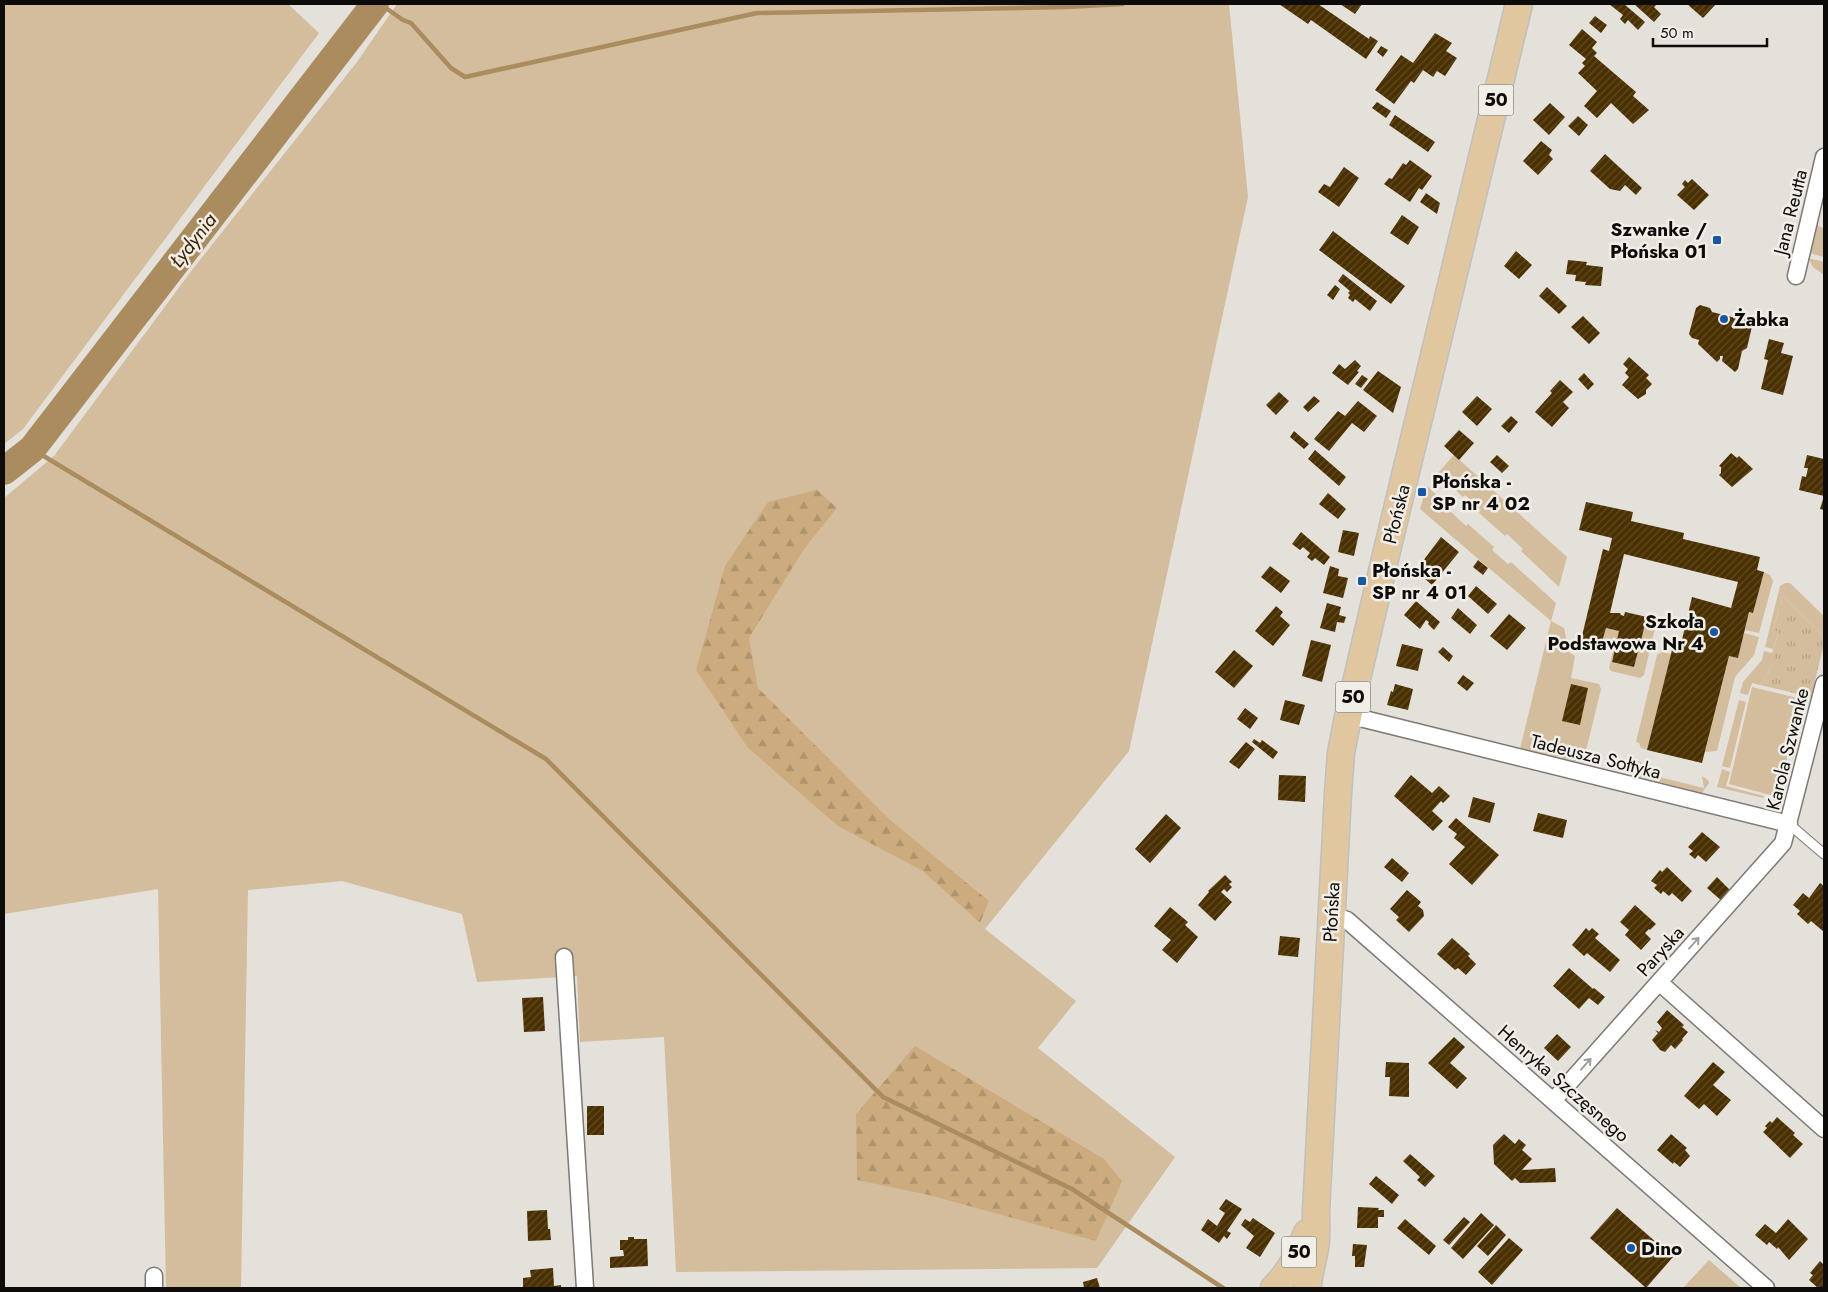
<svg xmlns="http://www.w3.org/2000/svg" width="1828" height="1292" font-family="Jost,sans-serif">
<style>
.green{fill:#d4bd9c}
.forest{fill:url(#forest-firs)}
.park{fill:url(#park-tufts)}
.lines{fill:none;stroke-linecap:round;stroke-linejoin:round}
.stream{stroke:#aa8c5f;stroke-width:4.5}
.river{stroke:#aa8c5f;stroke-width:28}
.building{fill:url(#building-hatch)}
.service-casing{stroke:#7d7974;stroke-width:11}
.minor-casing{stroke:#7d7974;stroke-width:19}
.primary-casing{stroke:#c0c0bf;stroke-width:29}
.service{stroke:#fff;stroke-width:9}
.minor{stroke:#fff;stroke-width:16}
.primary{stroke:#e0c7a0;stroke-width:26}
.oneway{stroke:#9e9e9d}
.poi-dot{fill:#1657a7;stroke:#f1ede7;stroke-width:2}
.labels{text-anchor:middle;stroke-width:5;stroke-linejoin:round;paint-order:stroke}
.shield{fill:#f1ede7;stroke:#51504c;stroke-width:1}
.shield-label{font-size:18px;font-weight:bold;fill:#0d0c0a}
.street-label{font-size:19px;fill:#0d0c0a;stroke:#f1ede7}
.poi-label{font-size:19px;font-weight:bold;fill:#0d0c0a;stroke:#f1ede7;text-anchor:start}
.water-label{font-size:20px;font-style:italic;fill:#3b2500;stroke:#f1ede7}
</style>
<defs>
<pattern id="forest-firs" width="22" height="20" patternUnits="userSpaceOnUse" patternTransform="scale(1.25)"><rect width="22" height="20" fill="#ccac7e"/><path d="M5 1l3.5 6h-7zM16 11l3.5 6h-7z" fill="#ae936c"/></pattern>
<pattern id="park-tufts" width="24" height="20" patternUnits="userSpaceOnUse" patternTransform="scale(1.25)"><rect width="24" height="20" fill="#d4bd9c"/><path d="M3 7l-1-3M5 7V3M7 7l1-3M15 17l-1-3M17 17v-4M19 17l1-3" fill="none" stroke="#b5a185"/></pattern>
<pattern id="building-hatch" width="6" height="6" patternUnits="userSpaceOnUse" patternTransform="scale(1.25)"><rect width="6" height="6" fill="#4a3000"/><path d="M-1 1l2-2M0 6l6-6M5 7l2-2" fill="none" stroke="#604b24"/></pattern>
</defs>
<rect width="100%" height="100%" fill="#e4e0da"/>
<path class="green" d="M4,4H288L319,33L23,429L4,444Z
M397,4H1229L1248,197L1129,751L985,929L1076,1001L1038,1048L1175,1157L1097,1268L676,1272L664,1037L580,1042L577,976L477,982L462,914L342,881L248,890L241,1288H166L158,889L4,914V498L54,456L192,270L357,62Z
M1815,225L1824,228V257L1809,253Z
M1808,258L1824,262V275L1813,267Z
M1454,455L1567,557L1559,587L1521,551L1523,549L1507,534L1505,536L1479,513L1481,510L1465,495L1463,497L1437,474Z
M1427,486L1451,509L1450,511L1466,526L1468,524L1494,547L1492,550L1508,564L1511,562L1556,603L1551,621L1564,628L1569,652L1575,656L1571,678L1599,684L1601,689L1583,763L1520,749L1551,621L1420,509Z
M1764,572L1770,575L1773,581L1759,633L1745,630L1749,612L1753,613Z
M1785,583H1790L1824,616V637L1783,596L1773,629L1779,632L1773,649L1765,647L1780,586Z
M1647,617L1657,620L1644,675L1640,678L1611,671L1609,668L1613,651L1584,644L1581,640L1601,645L1606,628L1619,631L1612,662L1634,667Z
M1744,633L1759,637L1754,655L1735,677L1717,751L1705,752L1729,656L1738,658Z
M1764,651L1776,654L1771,668L1760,685L1752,683L1748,695L1740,693L1743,682L1762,660Z
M1662,652L1671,654L1647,750L1641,748L1639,743L1636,742L1657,655Z
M1752,687L1801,699L1778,797L1729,784Z
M1739,700L1746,702L1730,768L1722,766Z
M1635,760C1644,761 1644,767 1647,774L1704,788L1702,776L1708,780L1709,783L1702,793L1632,775L1631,763Z
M1722,769L1730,772L1726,786L1764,796L1763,798L1717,787Z
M1709,1260L1741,1288H1683Z"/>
<path class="forest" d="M817,490L837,508L804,549L749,638L758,688L890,820L989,901L980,923L923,871L838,826L748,748L696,670L725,566L768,502Z
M915,1046L1104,1159L1122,1181L1096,1241L929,1195L857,1180L856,1114Z"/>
<path class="park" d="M1783,596L1824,637V644L1811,697L1760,685L1771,668L1775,654L1772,653L1779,632L1773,630Z"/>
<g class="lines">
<path class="stream" d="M380,4L403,20L411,23L451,68L465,77L757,13L1066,7L1123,4
M32,449L546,759L883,1097L1072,1189L1223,1288"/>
<path class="river" d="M4,471L32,449L375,4"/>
</g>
<path class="building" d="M1279,4H1318L1369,39L1370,36L1378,41L1366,59L1311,20L1308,24Z
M1340,4H1362L1355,14Z
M1609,4H1624L1645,22L1638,30L1628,20L1625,24L1620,19L1623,15Z
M1634,4H1657L1654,7L1661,14L1654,22Z
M1687,4H1716L1703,18Z
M1595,16L1607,25L1601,33L1589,23Z
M1582,29L1597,42L1592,48L1597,53L1594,56L1636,92L1633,96L1649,110L1633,124L1611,103L1597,118L1584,106L1597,91L1578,73L1585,66L1582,63L1586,59L1569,45Z
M1435,33L1452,43L1446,51L1457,58L1445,76L1437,71L1433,77L1423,70L1414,83L1411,81L1394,104L1375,90L1401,55L1413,63Z
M1381,46L1388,50L1383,57L1377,52Z
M1377,102L1391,111L1386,118L1372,108Z
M1550,103L1565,117L1549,135L1533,120Z
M1395,115L1435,142L1428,152L1389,125Z
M1578,116L1588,125L1579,136L1568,126Z
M1541,141L1552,150L1549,155L1553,159L1538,175L1523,161Z
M1605,154L1642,188L1636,195L1625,185L1620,191L1610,189L1590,171Z
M1410,160L1432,176L1422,190L1419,188L1410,202L1384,184L1389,178L1392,179L1403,163L1406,165Z
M1344,167L1359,178L1339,207L1318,192L1324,184L1330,187Z
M1692,179L1709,195L1694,210L1677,195L1685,187L1682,184L1685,180L1688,183Z
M1426,193L1440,203L1437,214L1420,202Z
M1402,215L1419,227L1408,245L1390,233Z
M1333,231L1405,286L1391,304L1319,250Z
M1516,251L1532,265L1519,279L1504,266Z
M1568,260L1587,262L1586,265L1603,267L1601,286L1585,285L1586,282L1575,281L1576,275L1566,274Z
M1343,274L1377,301L1370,311L1355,299L1353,302L1348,298L1350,295L1348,293L1350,291L1338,281Z
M1335,285L1340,289L1333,300L1327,295Z
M1547,287L1567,306L1559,314L1539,296Z
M1700,305L1710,308L1712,312L1736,318L1740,315L1750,318L1753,322L1747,348L1742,351L1738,369L1735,372L1722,361L1723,356H1720V359L1717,362L1698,344L1699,340L1692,338L1689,334L1696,308Z
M1583,316L1600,333L1589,344L1571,327Z
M1769,339L1784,343L1781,353L1793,356L1783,395L1761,389L1768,360L1764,359Z
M1629,357L1649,375L1646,378L1652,384L1646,390V394L1638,399L1622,385L1629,377L1625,373L1628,369L1623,364Z
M1355,360L1361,366L1357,371L1359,372L1348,385L1332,373L1339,364L1345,369Z
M1378,371L1401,387L1393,413L1363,390Z
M1584,373L1594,384L1588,390L1578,379Z
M1362,375L1368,379L1361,388L1355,384Z
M1560,380L1573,392L1563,402L1569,408L1552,427L1535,412L1552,393L1550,391Z
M1279,392L1289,401L1276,415L1266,405Z
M1314,396L1320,401L1308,412L1303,407Z
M1477,396L1492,409L1477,426L1462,412Z
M1358,401L1377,416L1364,432L1352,423L1329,451L1314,439L1338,411L1345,416Z
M1511,416L1518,422L1509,433L1501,426Z
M1459,430L1474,443L1459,460L1444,446Z
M1294,431L1309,444L1304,449L1290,437Z
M1315,450L1346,477L1339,486L1308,459Z
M1731,453L1737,458L1739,456L1753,469L1732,487L1719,475L1721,473V467L1719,466Z
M1497,455L1509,466L1502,473L1490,462Z
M1807,455L1824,459V496L1799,490L1802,476L1806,477L1808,468H1804Z
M1328,493L1346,509L1338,519L1319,504Z
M1824,496V510L1820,509Z
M1586,502L1633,512L1631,521L1684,533L1683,539L1760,557L1757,570L1764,572L1753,613L1749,612L1738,658L1729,656L1702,763L1647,750L1674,642L1681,644L1692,597L1731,608L1738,582L1624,554L1610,613H1620L1621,615L1624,616L1625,612L1647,617L1634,667L1612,662L1619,631L1606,628L1601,645L1581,640L1603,549L1609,551L1612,538L1579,530Z
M1343,530L1359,533L1354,556L1338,552Z
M1301,532L1330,557L1324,565L1315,558L1312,561L1307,557L1310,553L1303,547L1300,550L1292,544Z
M1441,537L1459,552L1432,585L1417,572L1422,566L1420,565Z
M1478,560L1488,568L1483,575L1473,567Z
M1270,566L1290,581L1281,593L1261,577Z
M1330,566L1339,569L1338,576L1348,578L1343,598L1323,593Z
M1476,586L1497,604L1488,614L1468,596Z
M1416,601L1440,622L1434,630L1428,624L1429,622L1426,620L1420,629L1404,615Z
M1327,603L1341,607L1339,615L1346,617L1344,623L1337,622L1335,632L1320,628Z
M1276,606L1283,612L1280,616L1290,625L1273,646L1255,631Z
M1458,608L1477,625L1470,634L1451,618Z
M1509,614L1526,628L1507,650L1490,636Z
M1311,640L1331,645L1322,682L1302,676Z
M1402,644L1423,649L1418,671L1396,666Z
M1443,647L1453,656L1449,662L1438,652Z
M1234,650L1253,666L1234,688L1215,672Z
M1463,675L1474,683L1467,691L1457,683Z
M1395,684L1413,689L1408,710L1387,705L1391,691L1393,692Z
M1571,684L1588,688L1580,725L1562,721Z
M1285,700L1305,705L1299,725L1280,720Z
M1245,708L1258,718L1250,729L1237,719Z
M1254,739L1260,743L1262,740L1278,752L1273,759L1252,742Z
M1246,742L1255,749L1239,769L1229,762Z
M1279,775L1306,776L1305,802L1278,800Z
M1411,775L1432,793L1439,786L1450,796L1443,803L1441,801L1432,811L1443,821L1433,831L1394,796Z
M1473,797L1495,803L1490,823L1468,817Z
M1538,813L1567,820L1563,838L1533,831Z
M1166,814L1181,828L1150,863L1135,849Z
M1456,818L1499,855L1472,885L1449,864L1465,847L1454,838L1457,834L1448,827Z
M1702,832L1720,847L1706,862L1698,855L1695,859L1689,854L1693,851L1688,847Z
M1392,858L1409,873L1402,882L1384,867Z
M1667,867L1692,891L1682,902L1672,893L1669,896L1663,891L1661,894L1654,888L1657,885L1651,881L1660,870L1662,872Z
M1225,875L1232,882L1229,884L1232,887L1227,892L1224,889L1221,892L1232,902L1215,921L1198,905L1209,892L1208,891Z
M1717,877L1732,892L1723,902L1707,888Z
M1820,883L1824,886V932L1811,921L1808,924L1797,914L1800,911L1793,905L1803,893L1809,898Z
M1407,890L1421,902L1418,906L1423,910L1424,916L1409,932L1396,920L1399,917L1390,909Z
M1635,905L1656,924L1650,930L1649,929L1645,933L1651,939L1641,950L1625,935L1629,930L1620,922Z
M1170,907L1188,922L1185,925L1198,937L1177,963L1162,950L1171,940L1154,926Z
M1586,928L1589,931L1592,928L1599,934L1595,938L1620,960L1610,972L1587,953L1584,956L1572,945Z
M1280,936L1300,938L1298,957L1278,955Z
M1452,938L1470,954L1468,956L1476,964L1466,975L1458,968L1455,970L1437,954Z
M1569,968L1593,989L1594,988L1605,997L1598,1005L1589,998L1579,1009L1553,986Z
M543,997L545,1031L524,1032L522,998Z
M1667,1010L1684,1025L1682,1027L1688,1032L1682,1039L1683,1040L1675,1049L1671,1045L1665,1052L1660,1050L1652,1040L1658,1033L1655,1030L1659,1032L1662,1028L1657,1022Z
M1557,1034L1571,1047L1558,1061L1544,1048Z
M1454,1037L1465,1047L1450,1063L1467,1078L1457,1089L1428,1063Z
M1386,1062L1409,1063V1097L1389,1096L1390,1077H1385Z
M1713,1062L1725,1072L1713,1085L1731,1100L1717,1116L1704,1104L1699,1109L1684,1096Z
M587,1106H604V1135H587Z
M1777,1117L1795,1133L1793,1135L1803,1144L1790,1158L1763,1132L1767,1128L1765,1126L1770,1121L1772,1123Z
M1504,1134L1515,1144L1519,1139L1526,1145L1522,1150L1532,1159L1522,1170L1555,1168L1556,1182L1520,1183L1515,1178L1512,1181L1494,1164L1493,1145Z
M1671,1134L1687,1148L1685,1150L1690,1156L1680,1167L1674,1162L1673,1164L1657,1150Z
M1410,1154L1435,1176L1425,1187L1417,1180L1420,1177L1403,1161Z
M1376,1176L1399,1195L1392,1204L1369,1184Z
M1226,1199L1242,1209L1227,1231L1231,1233L1227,1239L1224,1236L1219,1243L1201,1230L1208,1219L1217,1226L1225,1213L1219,1209Z
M1358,1207L1379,1208L1378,1210H1384V1217H1378V1228H1357Z
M1617,1208L1673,1257L1646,1288L1590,1238Z
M547,1210L548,1229H550L551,1240L528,1241L527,1211Z
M1481,1213L1494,1225L1463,1259L1451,1248Z
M1464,1217L1470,1222L1449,1245L1443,1240Z
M1253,1218L1275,1233L1260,1257L1246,1248L1254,1236L1241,1225L1245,1219L1250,1222Z
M1405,1219L1436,1246L1429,1255L1397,1228Z
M1788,1219L1808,1239L1789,1260L1778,1247L1777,1249L1769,1242L1767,1245L1755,1235L1765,1224L1776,1233Z
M1496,1225L1506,1235L1488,1256L1477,1246Z
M628,1237H634V1239H647L648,1266L610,1268V1257L624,1256L623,1250H620V1240H628Z
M1509,1238L1523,1250L1492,1285L1478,1272Z
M1353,1244L1367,1245L1364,1267H1355V1256H1352Z
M1820,1261L1824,1265V1288H1818L1809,1280L1813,1275L1810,1273Z
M553,1268L554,1286L561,1285V1288H523V1278L531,1277L530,1270Z
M1097,1278L1100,1288H1084L1083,1282Z"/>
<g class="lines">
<defs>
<path id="service" d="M1789,824L1824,854"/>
<path id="minor" d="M1796,276L1824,157
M1348,717L1364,719L1789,824
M1331,915L1347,920L1766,1288
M564,957L585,1288
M1659,982L1824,1129
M1553,1101L1783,843L1824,684
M154,1288V1276"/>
<path id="primary" d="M1274,1288C1291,1271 1298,1255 1307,1233
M1308,1288C1308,1275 1313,1262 1315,1248C1317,1236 1316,1223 1316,1211L1338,794L1341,753L1348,717L1383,567L1519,4"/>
</defs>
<use href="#service" class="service-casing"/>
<use href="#minor" class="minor-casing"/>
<use href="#primary" class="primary-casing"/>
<use href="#service" class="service"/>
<use href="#minor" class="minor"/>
<use href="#primary" class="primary"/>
</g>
<defs><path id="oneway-shaft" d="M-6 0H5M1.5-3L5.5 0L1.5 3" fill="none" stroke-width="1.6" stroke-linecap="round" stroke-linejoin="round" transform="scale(1.25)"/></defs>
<g class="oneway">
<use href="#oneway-shaft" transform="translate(1694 943) rotate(-48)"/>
<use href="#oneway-shaft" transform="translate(1586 1064) rotate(-48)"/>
</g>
<g class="poi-dot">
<rect x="1712" y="235" width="10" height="10" rx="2.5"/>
<circle cx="1724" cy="319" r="5"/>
<rect x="1417" y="487" width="10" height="10" rx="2.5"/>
<rect x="1357" y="576" width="10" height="10" rx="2.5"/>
<circle cx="1714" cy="632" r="5"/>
<circle cx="1631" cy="1248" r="5"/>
</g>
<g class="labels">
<g class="shield">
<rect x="1478.5" y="84.5" width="35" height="31" rx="4"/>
<rect x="1335.5" y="681.5" width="35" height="31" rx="4"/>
<rect x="1281.5" y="1236.5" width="35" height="31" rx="4"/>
</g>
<g class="shield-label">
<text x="1496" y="106">50</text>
<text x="1353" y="703">50</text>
<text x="1299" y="1258">50</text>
</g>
<g class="street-label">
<text transform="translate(1790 212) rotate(-76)" y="7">Jana Reutta</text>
<text transform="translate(1396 514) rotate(-76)" y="7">Płońska</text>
<text transform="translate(1787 749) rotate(-76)" y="7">Karola Szwanke</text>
<text transform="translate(1596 756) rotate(14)" y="7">Tadeusza Sołtyka</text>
<text transform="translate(1331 912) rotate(-87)" y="7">Płońska</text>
<text transform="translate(1660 951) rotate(-48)" y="7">Paryska</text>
<text transform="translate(1564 1083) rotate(41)" y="7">Henryka Szczęsnego</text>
</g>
<g class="poi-label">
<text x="1707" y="236" text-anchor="end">Szwanke /<tspan x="1707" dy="22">Płońska 01</tspan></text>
<text x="1734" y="326">Żabka</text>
<text x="1432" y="488">Płońska -<tspan x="1432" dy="22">SP nr 4 02</tspan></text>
<text x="1372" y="577">Płońska -<tspan x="1372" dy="22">SP nr 4 01</tspan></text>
<text x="1704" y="628" text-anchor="end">Szkoła<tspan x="1704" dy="22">Podstawowa Nr 4</tspan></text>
<text x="1641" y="1255">Dino</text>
</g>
<g class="water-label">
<text transform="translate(193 240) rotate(-52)" y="7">Łydynia</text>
</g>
</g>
<rect width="1828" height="1292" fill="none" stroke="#0d0c0a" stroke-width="10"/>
<path d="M1653 38v8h114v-8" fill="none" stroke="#0d0c0a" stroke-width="2.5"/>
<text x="1660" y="38" font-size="15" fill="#0d0c0a" stroke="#f1ede7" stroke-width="4" paint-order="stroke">50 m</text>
</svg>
